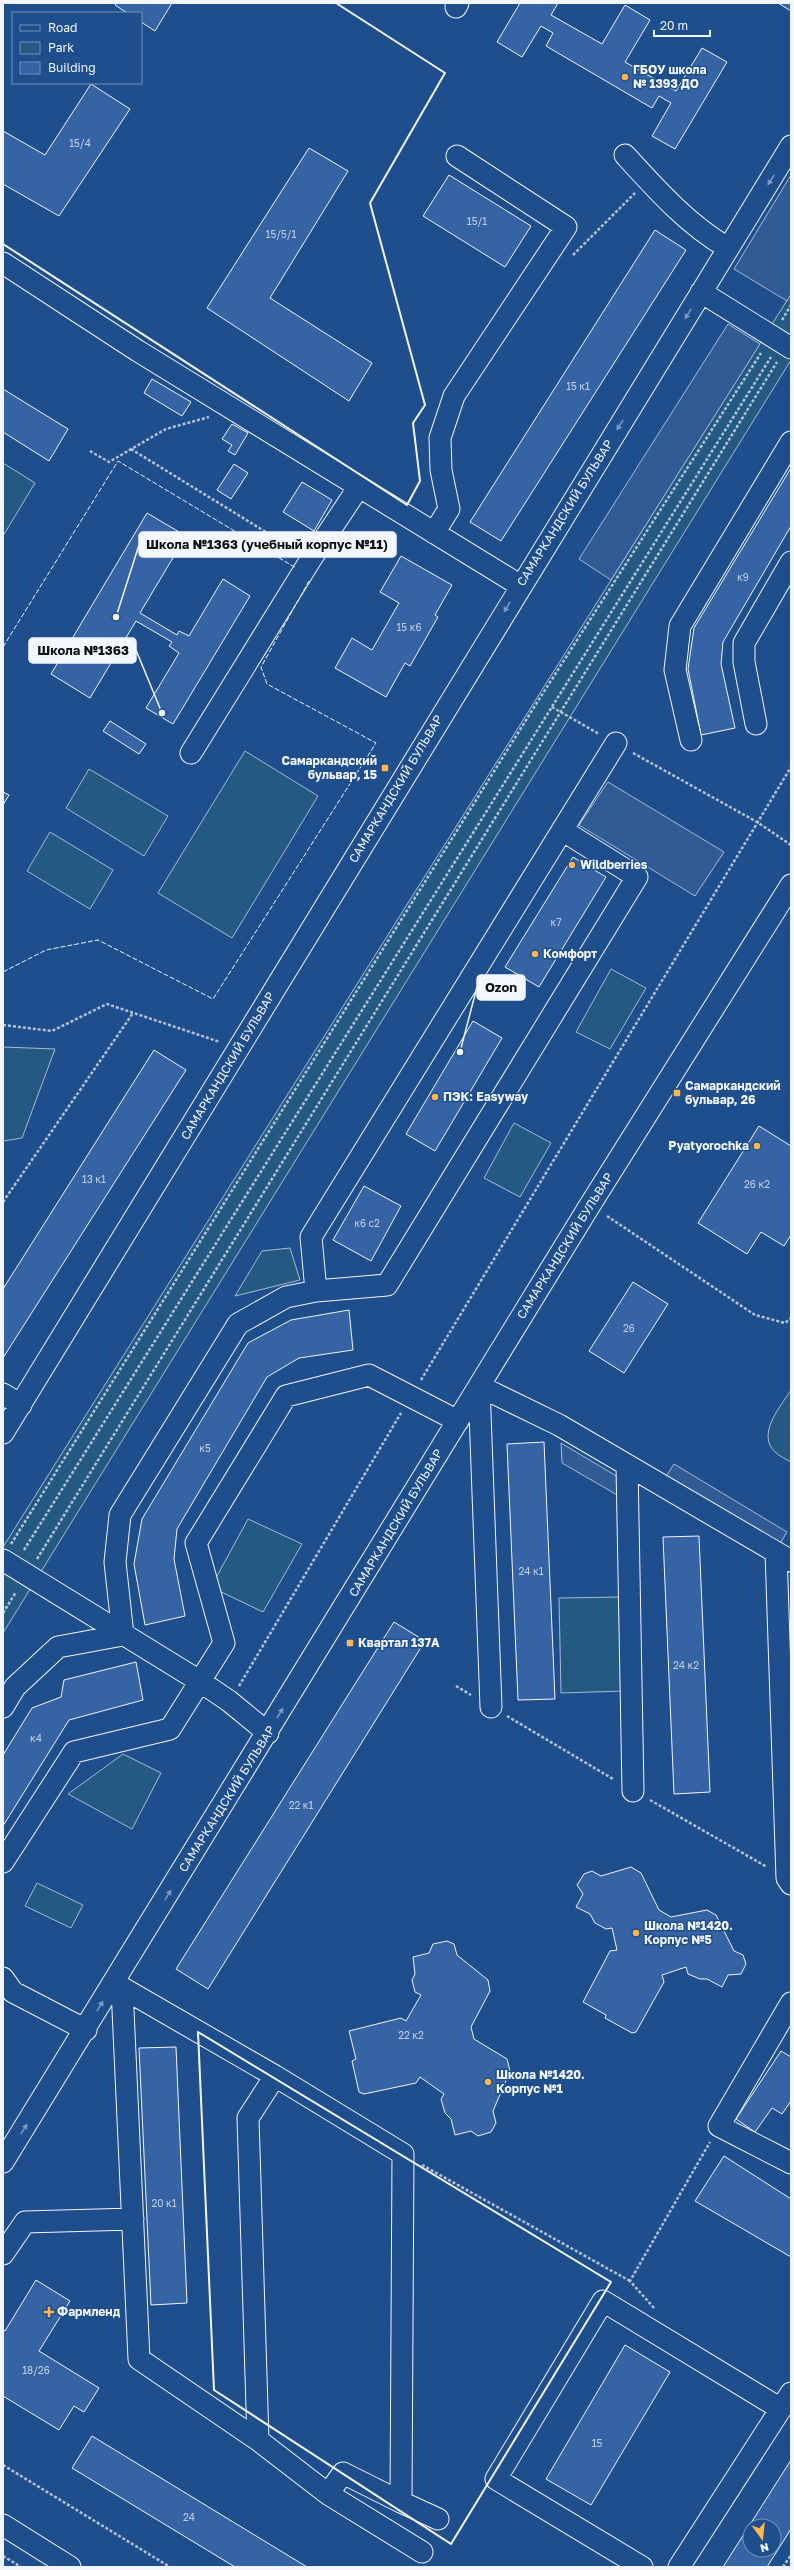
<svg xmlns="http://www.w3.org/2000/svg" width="794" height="2570" font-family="'Golos Text',sans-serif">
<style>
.green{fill:#245a82;stroke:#a8bbd7}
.parking{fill:#305b95;stroke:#a8bbd7}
.building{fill:#3563a3;stroke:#f2f6ff;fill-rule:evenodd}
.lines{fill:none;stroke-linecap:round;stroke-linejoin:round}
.minor-casing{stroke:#f2f6ff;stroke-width:23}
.path{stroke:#b3c4dc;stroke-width:2.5;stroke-dasharray:3 2;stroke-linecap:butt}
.minor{stroke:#1f4e8c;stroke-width:21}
.fence{stroke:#f2f6ff;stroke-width:1;stroke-dasharray:5 2;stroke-linecap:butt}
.wall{stroke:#f2f6ff;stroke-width:2}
.oneway{fill:#7e9ac0}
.poi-dot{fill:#ffb74d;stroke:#1f4e8c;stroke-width:1.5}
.labels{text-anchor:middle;stroke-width:3;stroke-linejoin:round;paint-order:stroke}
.number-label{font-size:10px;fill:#c3d1e8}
.poi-label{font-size:12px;font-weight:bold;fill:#f2f6ff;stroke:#1f4e8c;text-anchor:start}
.street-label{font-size:12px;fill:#f2f6ff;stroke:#1f4e8c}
.leader{fill:none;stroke:#f2f6ff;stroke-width:1.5}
.callout-dot{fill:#f2f6ff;stroke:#1f4e8c;stroke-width:1.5}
.callout{fill:#f2f6ff;stroke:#f2f6ff;stroke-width:1.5}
.callout-label{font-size:13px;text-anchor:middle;font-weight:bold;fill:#111}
</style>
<rect width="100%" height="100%" fill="#1f4e8c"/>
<path class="green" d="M791,294V360L3,1633V1547Z
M3,463L35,483L3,536Z
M245,751L318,796L232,938L158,893Z
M89,769L168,816L144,856L66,808Z
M50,832L113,870L90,909L27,871Z
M611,969L646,988L610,1049L576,1032Z
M3,1047L55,1049L22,1138L3,1141Z
M514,1123L551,1143L520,1197L484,1178Z
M290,1248L300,1280L235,1296L262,1251Z
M791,1390V1462C786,1459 779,1456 775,1452C756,1434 781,1406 791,1390Z
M248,1519L302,1544L263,1612L211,1587Z
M622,1597L624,1691L561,1693L559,1598Z
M123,1754L161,1773L132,1829L68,1794Z
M37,1883L83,1905L71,1928L25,1906Z"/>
<path class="parking" d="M791,175V294L787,301L734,269Z
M728,324L760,344L611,580L579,559Z
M608,782L724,852L695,896L579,825Z
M561,1443L618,1477L619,1496L562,1463Z
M674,1464L787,1532L778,1547L665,1478Z"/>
<path class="building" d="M117,3H172L155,31L141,22V13H127L115,5Z
M520,3H558L551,15L602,44L625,5L650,20L625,62L676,91L702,48L727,62L675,149L652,136L671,103L659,96L652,108L546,46L553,33L541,26L522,57L497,42Z
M778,3H791V11Z
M91,84L130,109L59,216L3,184V131L45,155Z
M309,148L348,171L270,298L372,363L349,401L207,308Z
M449,175L531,226L505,267L423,216Z
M655,230L686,250L501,541L470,522Z
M152,379L191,402L182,416L144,393Z
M3,389L68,429L49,461L3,432Z
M232,424L248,433L235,455L228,451L232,445L222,439Z
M234,464L248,473L231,499L217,490Z
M791,468V526L723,642L721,664L735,728L701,735L688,669L694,628Z
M302,482L332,500L314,531L283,512Z
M147,513L186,536L140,613L177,635L179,631L189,636L223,579L250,596L173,724L146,708L179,653L169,646L172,642L136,621L90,698L51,674Z
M401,556L452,585L435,615L438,617L410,666L405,663L386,697L335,668L352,638L372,650L399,603L380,592Z
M110,721L146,744L139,754L103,731Z
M3,792L9,795L3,805Z
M573,857L606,877L539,987L505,967Z
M473,1021L502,1038L435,1151L406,1134Z
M154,1050L186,1070L3,1358V1289Z
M759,1126L791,1146V1235L784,1246L761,1232L747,1254L698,1223Z
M364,1186L401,1206L371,1261L333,1240Z
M633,1282L668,1304L624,1373L589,1351Z
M349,1310L353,1350L299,1358L267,1377L177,1529L174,1559L185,1616L145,1625L134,1564L142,1519L248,1343L291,1320Z
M544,1442L555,1699L518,1700L507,1444Z
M699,1536L710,1792L674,1794L663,1537Z
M394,1622L425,1641L208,1989L176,1969Z
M136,1662L143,1700L69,1720L3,1826V1755L32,1708L61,1697L64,1680Z
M631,1867L641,1873L659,1910L671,1917L707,1910L716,1915L734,1951L743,1955L746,1964L741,1974L728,1975L722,1987L707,1979H700L688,1974L686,1967L662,1975L664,1982L636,2032L632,2033L605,2018L606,2015L583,2002L610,1951L617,1950L612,1928L606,1929L595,1923L590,1914L576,1907L583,1894L577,1885L584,1874L592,1871L601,1876Z
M447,1941L454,1944L457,1955L488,1980L490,1991L471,2027L474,2039L507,2059L510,2071L493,2111L496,2123L491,2132L478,2136L471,2131L455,2135L451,2119L445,2113L441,2099L444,2094L420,2077L416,2083L364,2094L359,2092L352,2061L356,2059L349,2031L401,2018L406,2021L421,1995L415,1992L412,1980L415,1974L413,1957L429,1953L433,1944Z
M176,2047L187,2303L151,2305L139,2048Z
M781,2051L791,2057V2101L782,2114L772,2108L755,2132L736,2119Z
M724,2156L791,2199V2257L695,2201Z
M36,2280L70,2301L39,2351L99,2388L84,2412L74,2406L59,2430L3,2396V2329L5,2331Z
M625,2345L670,2372L591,2505L546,2479Z
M92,2436L307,2567H235L72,2468Z
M791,2460V2529L767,2567H723ZM750,2526H774V2550H750Z"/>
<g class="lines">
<defs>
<path id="minor" d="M456,7L458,3
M625,155C656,189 688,225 728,248
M3,263L138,351L521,586
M701,292L791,348
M434,533L449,509L441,470L440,438L454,396L566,227L457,156
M756,724L744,662V643L791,562
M691,740L675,670L680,626L791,442
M191,753L311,559L358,488
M316,1291L311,1237L616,743
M3,1394L21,1405
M3,1433L791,146
M627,1465L633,1791
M776,1552L787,1878L791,1884
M3,1560L201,1682L229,1701L268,1733
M3,1707L15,1687L58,1647L123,1635L115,1562L120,1515L238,1324L286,1297L316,1291L387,1285L637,877L562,830
M491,1707L479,1386L559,1425L791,1561
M3,1862L74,1752L170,1729L224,1643L196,1543L286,1396L369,1375L458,1421
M3,1978L13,1992L86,2030
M114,1983L275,2076L403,2154L401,2502L343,2473L328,2494
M122,1988L139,2359L258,2440L328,2494L422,2552
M791,2003L719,2126L791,2163
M3,2162L590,1205L791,885
M3,2254L25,2222L133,2219
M258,2440L248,2118L275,2076
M401,2502L438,2519
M3,2525L70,2567
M642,2567L496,2479L603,2301L781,2409
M679,2567L791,2393"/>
</defs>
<use href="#minor" class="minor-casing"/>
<path class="path" d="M573,255L635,193
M782,320L791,305
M131,449L295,550
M90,451L109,462L166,429L209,417
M552,707L599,734
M633,753L757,822L791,845
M3,1025L52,1031L107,1004L220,1042
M3,1202L133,1013
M607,1216L755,1315L785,1323L791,1318
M421,1380L791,767
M11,1544L538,701L761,353
M24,1550L771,357
M37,1559L777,362
M3,1613L16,1592
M239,1686L401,1413
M456,1686L471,1695
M507,1716L613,1779
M650,1800L767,1867
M422,2165L630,2281
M654,2308L630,2281L710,2142
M3,2465L170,2567
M3,2556L21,2567
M783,2567L791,2555"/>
<use href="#minor" class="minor"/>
<path class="fence" d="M3,647L118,461L296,568
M3,972L46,950L98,940L213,999L376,743L267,684L261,667L309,581"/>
<path class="wall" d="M3,244L407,505L420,481L413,423L425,405L370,203L445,73L336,3
M198,2032L611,2282L451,2544L214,2390Z"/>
</g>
<defs><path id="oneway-solid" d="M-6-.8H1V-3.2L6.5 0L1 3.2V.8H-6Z"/></defs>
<g class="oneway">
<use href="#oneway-solid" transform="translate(771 180) rotate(122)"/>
<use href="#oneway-solid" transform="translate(688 314) rotate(122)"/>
<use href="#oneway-solid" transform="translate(620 425) rotate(122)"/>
<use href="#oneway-solid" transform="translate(507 607) rotate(121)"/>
<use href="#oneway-solid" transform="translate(280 1713) rotate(-59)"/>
<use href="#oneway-solid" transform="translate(168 1895) rotate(-58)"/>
<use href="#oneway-solid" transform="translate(100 2006) rotate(-59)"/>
<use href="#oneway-solid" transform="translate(24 2129) rotate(-58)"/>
</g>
<g class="poi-dot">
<circle cx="625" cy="77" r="4"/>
<rect x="381" y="764" width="8" height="8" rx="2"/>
<circle cx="572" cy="865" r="4"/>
<circle cx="535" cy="954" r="4"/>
<rect x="673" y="1089" width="8" height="8" rx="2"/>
<circle cx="435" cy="1097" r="4"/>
<circle cx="757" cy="1146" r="4"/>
<rect x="346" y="1639" width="8" height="8" rx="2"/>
<circle cx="636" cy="1933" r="4"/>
<circle cx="488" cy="2082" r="4"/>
<path d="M47 2306h4v4h4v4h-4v4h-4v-4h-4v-4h4z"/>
</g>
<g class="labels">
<g class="number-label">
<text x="80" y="147">15/4</text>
<text x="477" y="225">15/1</text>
<text x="281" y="238">15/5/1</text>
<text x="578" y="390">15 к1</text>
<text x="743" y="581">к9</text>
<text x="409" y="631">15 к6</text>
<text x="556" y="926">к7</text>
<text x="94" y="1183">13 к1</text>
<text x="757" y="1188">26 к2</text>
<text x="367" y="1227">к6 с2</text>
<text x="629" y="1332">26</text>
<text x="205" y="1452">к5</text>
<text x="531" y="1575">24 к1</text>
<text x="686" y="1669">24 к2</text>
<text x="36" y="1742">к4</text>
<text x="301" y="1809">22 к1</text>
<text x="411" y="2039">22 к2</text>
<text x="164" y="2207">20 к1</text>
<text x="36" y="2374">18/26</text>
<text x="597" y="2447">15</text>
<text x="189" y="2521">24</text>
</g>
<g class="poi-label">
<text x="633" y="74">ГБОУ школа<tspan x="633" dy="14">№ 1393 ДО</tspan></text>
<text x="377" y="765" text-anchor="end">Самаркандский<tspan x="377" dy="14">бульвар, 15</tspan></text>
<text x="580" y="869">Wildberries</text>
<text x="543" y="958">Комфорт</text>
<text x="685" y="1090">Самаркандский<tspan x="685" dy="14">бульвар, 26</tspan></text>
<text x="443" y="1101">ПЭК: Easyway</text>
<text x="749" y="1150" text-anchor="end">Pyatyorochka</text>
<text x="358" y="1647">Квартал 137А</text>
<text x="644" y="1930">Школа №1420.<tspan x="644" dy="14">Корпус №5</tspan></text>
<text x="496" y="2079">Школа №1420.<tspan x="496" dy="14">Корпус №1</tspan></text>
<text x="57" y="2316">Фармленд</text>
</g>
<g class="street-label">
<text transform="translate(565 513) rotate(-58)" y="4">САМАРКАНДСКИЙ БУЛЬВАР</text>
<text transform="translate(396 789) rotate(-59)" y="4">САМАРКАНДСКИЙ БУЛЬВАР</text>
<text transform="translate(228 1066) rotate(-59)" y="4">САМАРКАНДСКИЙ БУЛЬВАР</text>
<text transform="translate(565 1246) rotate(-58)" y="4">САМАРКАНДСКИЙ БУЛЬВАР</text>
<text transform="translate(396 1523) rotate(-59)" y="4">САМАРКАНДСКИЙ БУЛЬВАР</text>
<text transform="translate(227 1799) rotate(-58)" y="4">САМАРКАНДСКИЙ БУЛЬВАР</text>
</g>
</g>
<path class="leader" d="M116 617L139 545M162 713L136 650M460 1052L477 987"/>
<g class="callout-dot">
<circle cx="116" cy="617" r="4"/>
<circle cx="162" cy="713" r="4"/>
<circle cx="460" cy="1052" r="4"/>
</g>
<g class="callout">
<rect x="139" y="532" width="257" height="25" rx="4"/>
<rect x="29" y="638" width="107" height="25" rx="4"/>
<rect x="477" y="975" width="48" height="25" rx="4"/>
</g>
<g class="callout-label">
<text x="267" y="549">Школа №1363 (учебный корпус №11)</text>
<text x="83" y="655">Школа №1363</text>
<text x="501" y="992">Ozon</text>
</g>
<rect width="794" height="2570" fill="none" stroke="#f2f6ff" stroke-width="8"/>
<rect x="12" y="12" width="130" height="72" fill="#1f4e8c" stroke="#7391ba"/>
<rect x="20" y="25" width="20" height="6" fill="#1f4e8c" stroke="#7391ba"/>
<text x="48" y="32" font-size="12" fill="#f2f6ff">Road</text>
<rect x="20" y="42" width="20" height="12" fill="#245a82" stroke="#7391ba"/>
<text x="48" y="52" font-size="12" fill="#f2f6ff">Park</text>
<rect x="20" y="62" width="20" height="12" fill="#3563a3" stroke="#7391ba"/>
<text x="48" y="72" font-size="12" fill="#f2f6ff">Building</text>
<g transform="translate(762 2538) rotate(165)"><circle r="19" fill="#1f4e8c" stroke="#7391ba"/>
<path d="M0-3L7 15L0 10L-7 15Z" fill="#ffb74d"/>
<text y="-6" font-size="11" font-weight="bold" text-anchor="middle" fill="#f2f6ff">N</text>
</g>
<path d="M654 30v6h56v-6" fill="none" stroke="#f2f6ff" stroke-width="2"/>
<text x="660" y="30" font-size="12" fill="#f2f6ff" stroke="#1f4e8c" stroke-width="3" paint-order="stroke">20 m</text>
</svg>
